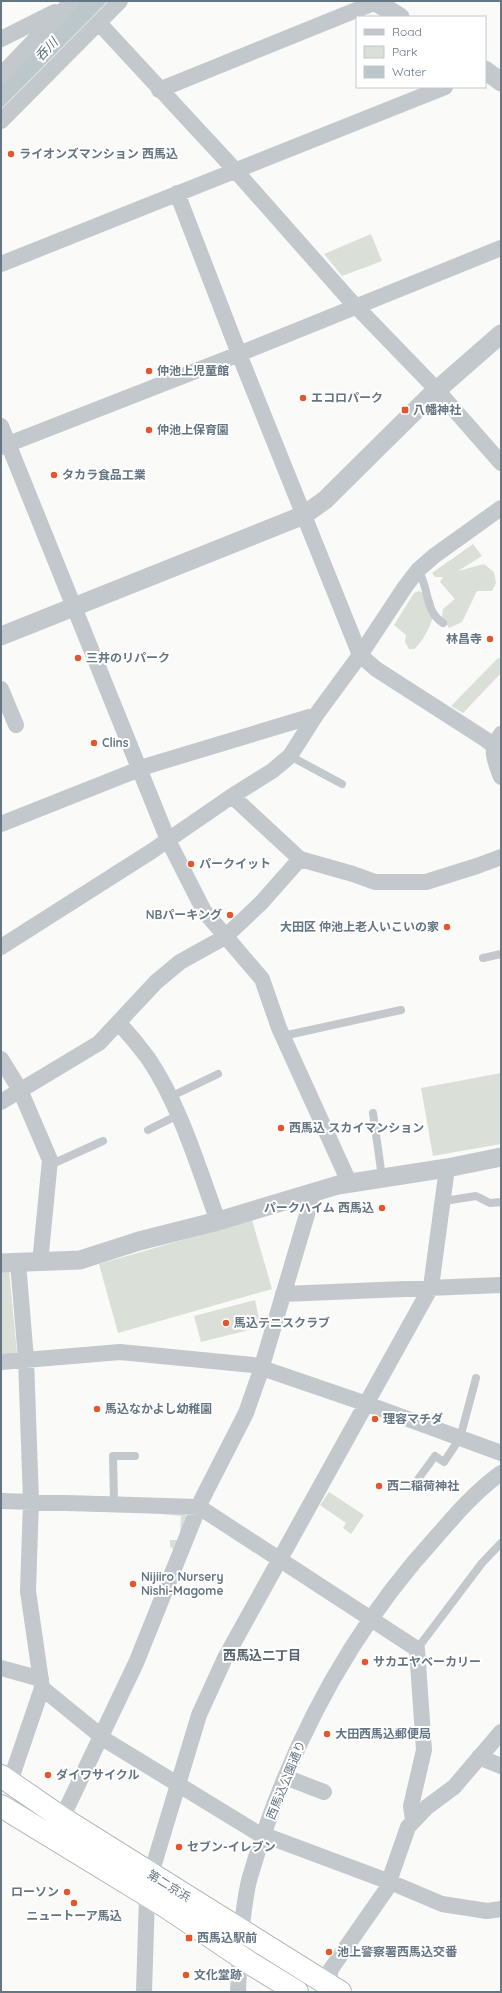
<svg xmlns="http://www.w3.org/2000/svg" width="502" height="1993" font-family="Quicksand,'Noto Sans JP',sans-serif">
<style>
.green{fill:#dadfd7}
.water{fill:#bbc7cb}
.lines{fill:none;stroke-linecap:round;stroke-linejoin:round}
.trunk-casing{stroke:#b4b9bd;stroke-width:24}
.service{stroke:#c3c8cc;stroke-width:8}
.minor{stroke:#c3c8cc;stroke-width:16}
.tertiary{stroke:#c3c8cc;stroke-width:19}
.trunk{stroke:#fff;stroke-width:22}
.poi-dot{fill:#e4572e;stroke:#fff;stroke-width:1.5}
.labels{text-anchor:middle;stroke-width:4;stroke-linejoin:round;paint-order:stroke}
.poi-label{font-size:12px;font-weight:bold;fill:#657683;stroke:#fff;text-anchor:start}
.street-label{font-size:12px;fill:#657683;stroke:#fff}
.water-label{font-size:13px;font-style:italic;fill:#60757c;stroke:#fff}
.neighbourhood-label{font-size:13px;font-weight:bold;fill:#57646e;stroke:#fff}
</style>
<rect width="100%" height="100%" fill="#fafaf8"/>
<path class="green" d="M371,234L382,261L342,276L324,254Z
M473,544L482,556L458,571L484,564L494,572L496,583L492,591H477L462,622L449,628L442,617L443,609L455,599L440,582L443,577H435L432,573Z
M419,591C422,593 429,596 432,599C440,611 424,642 414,649H409L405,642L406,635L394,625L414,593Z
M498,658L501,659V673L463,713L451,706Z
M501,1073V1144L433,1156L421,1088Z
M252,1220L272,1289L118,1333L99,1264Z
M1,1270H9L17,1353L1,1355Z
M255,1300L261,1327L201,1342L194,1316Z
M329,1492L364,1515L351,1534L343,1528L346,1523L320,1505Z
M152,1513H184L188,1518L175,1550L170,1547V1540H178L180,1536L181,1516Z"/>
<path class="water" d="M77,1H108L1,109V75Z"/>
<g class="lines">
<defs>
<path id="trunk" d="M1,1776L62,1818L340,1992
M1,1806L165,1906L253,1965L297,1992"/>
</defs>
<use href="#trunk" class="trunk-casing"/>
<path class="service" d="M418,570C430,589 424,611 443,623
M290,756L342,784
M483,958L501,954
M283,1036L401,1010
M170,1097L218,1074
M373,1113L382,1177
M148,1130L178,1115
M50,1165L103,1141
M444,1201L476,1196L490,1203L501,1202
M413,1486L435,1456L444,1462L460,1438L476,1378
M114,1503L113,1456H135
M417,1649L482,1563L501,1543"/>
<path class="minor" d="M99,23L235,170L348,298L437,390L501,463
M1,39L55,12
M1,75L72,1
M159,90L376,2
M1,121L120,1
M177,193L243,364L360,655L376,669L485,739L493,745
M1,264L445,87
M1,426L168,840L204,911L262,979L279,1028L349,1182
M1,447L239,354L501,248
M1,689L16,725
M501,734C489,751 494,758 501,777
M232,796L300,859L353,874L375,882H426L477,866L501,857
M1,824L147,766L316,715
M1,947L152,851L232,796L272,771L290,756L316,715L360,655L405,587L418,570L434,556L501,508
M119,1023C129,1034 139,1046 148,1058C181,1107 198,1167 218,1221
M1,1059L20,1090L50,1160L40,1263
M1,1102L99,1043L156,982L180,962L225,937L261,903L300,859
M283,1294L501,1285
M1,1362L120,1352L253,1365L367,1404L501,1453
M1,1501L199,1507L417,1649L424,1750L411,1806L413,1820
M1,1668L41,1679
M42,1688L107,1741L256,1832L390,1882L442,1904L487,1911L501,1909
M479,1757L501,1766
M285,1777L324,1792
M9,1781L14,1770L42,1688L28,1591L31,1501L26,1359L18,1263
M62,1818L136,1663L202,1499L246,1413L259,1376L314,1191
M241,1931C244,1913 245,1894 250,1877C287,1751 348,1633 437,1536C457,1513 476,1491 501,1473
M144,1992L147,1896L151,1874L199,1715L225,1658L431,1287L447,1168
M238,1992L239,1968L242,1958
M326,1992L331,1969L386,1890L408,1827L427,1807L454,1787L501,1732"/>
<path class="tertiary" d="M374,1L400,17
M485,70L501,82
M1,636L304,515L325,500L429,397L501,334
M1,1263L80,1260L139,1241L218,1221L338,1185L447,1168L501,1157"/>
<use href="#trunk" class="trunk"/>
</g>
<g class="poi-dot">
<circle cx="11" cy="154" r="4"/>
<circle cx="149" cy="371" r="4"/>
<circle cx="303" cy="398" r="4"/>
<rect x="401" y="406" width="8" height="8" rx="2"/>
<circle cx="149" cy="430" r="4"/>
<circle cx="54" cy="475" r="4"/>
<circle cx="490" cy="639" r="4"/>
<circle cx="78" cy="658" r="4"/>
<circle cx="94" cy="743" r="4"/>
<circle cx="191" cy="864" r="4"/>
<circle cx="230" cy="915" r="4"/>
<circle cx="447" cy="927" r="4"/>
<circle cx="281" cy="1128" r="4"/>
<circle cx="382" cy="1208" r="4"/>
<circle cx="226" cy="1323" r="4"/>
<circle cx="97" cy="1409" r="4"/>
<circle cx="375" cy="1419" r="4"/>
<circle cx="379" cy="1486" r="4"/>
<circle cx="133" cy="1584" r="4"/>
<circle cx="365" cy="1662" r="4"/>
<circle cx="327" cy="1734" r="4"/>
<circle cx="48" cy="1775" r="4"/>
<circle cx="179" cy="1847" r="4"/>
<circle cx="67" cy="1892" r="4"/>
<circle cx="74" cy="1903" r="4"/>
<rect x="185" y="1934" width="8" height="8" rx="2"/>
<circle cx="329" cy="1952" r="4"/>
<circle cx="186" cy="1975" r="4"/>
</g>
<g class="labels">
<g class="poi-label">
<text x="19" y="158">ライオンズマンション 西馬込</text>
<text x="157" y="375">仲池上児童館</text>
<text x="311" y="402">エコロパーク</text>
<text x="413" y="414">八幡神社</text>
<text x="157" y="434">仲池上保育園</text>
<text x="62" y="479">タカラ食品工業</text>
<text x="482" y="643" text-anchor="end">林昌寺</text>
<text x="86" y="662">三井のリパーク</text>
<text x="102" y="747">Clins</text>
<text x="199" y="868">パークイット</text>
<text x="222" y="919" text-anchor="end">NBパーキング</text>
<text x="439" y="931" text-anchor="end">大田区 仲池上老人いこいの家</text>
<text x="289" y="1132">西馬込 スカイマンション</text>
<text x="374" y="1212" text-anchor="end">パークハイム 西馬込</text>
<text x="234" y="1327">馬込テニスクラブ</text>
<text x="105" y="1413">馬込なかよし幼稚園</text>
<text x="383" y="1423">理容マチダ</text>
<text x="387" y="1490">西二稲荷神社</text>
<text x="141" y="1581">Nijiiro Nursery<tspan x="141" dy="14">Nishi-Magome</tspan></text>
<text x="373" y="1666">サカエヤベーカリー</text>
<text x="335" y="1738">大田西馬込郵便局</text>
<text x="56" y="1779">ダイワサイクル</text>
<text x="187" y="1851">セブン-イレブン</text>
<text x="59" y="1896" text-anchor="end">ローソン</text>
<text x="74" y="1920" text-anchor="middle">ニュートーア馬込</text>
<text x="197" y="1942">西馬込駅前</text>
<text x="337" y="1956">池上警察署西馬込交番</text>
<text x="194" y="1979">文化堂跡</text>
</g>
<g class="street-label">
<text transform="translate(286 1780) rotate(-68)" y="4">西馬込公園通り</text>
<text transform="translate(169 1886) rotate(32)" y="4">第二京浜</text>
</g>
<g class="water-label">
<text transform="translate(46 49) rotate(-47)" y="5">呑川</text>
</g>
<g class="neighbourhood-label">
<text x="262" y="1660">西馬込二丁目</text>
</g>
</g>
<rect width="502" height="1993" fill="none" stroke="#657683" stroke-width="4"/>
<rect x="356" y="16" width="130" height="72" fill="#ffffff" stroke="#c1c8cd"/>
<rect x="364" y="29" width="20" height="6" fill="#c3c8cc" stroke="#c1c8cd"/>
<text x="392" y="36" font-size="12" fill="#657683">Road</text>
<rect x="364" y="46" width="20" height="12" fill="#dadfd7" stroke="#c1c8cd"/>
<text x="392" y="56" font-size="12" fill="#657683">Park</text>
<rect x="364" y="66" width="20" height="12" fill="#bbc7cb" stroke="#c1c8cd"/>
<text x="392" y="76" font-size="12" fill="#657683">Water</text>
</svg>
